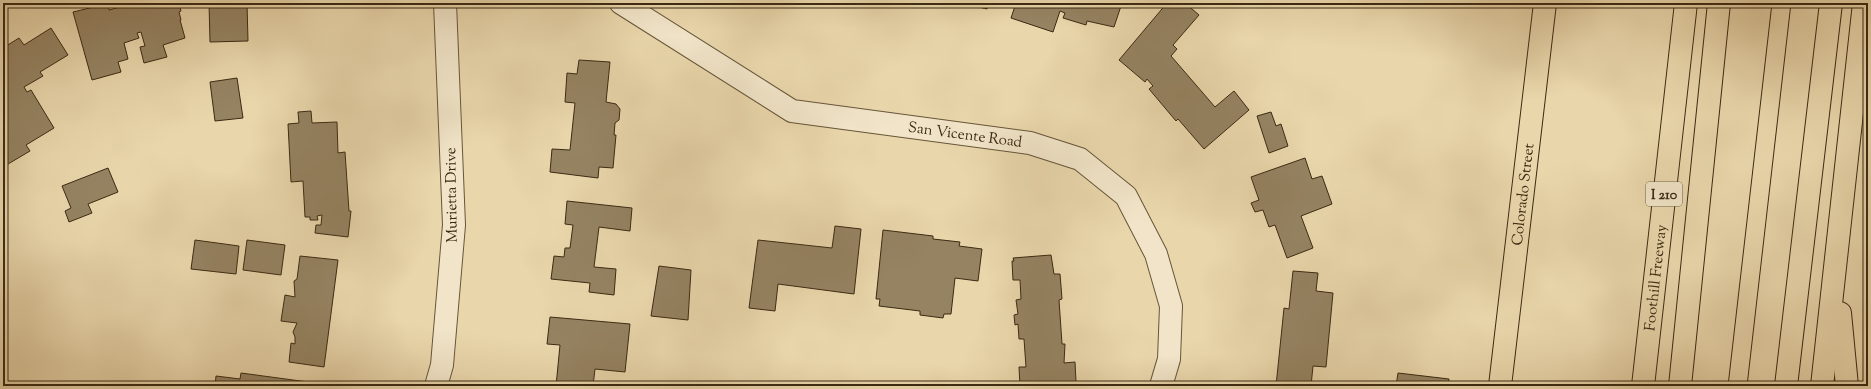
<svg xmlns="http://www.w3.org/2000/svg" width="1871" height="389" font-family="'Sorts Mill Goudy',serif">
<style>
.building{fill:#958362;stroke:#3b2a13}
.lines{fill:none;stroke-linecap:round;stroke-linejoin:round}
.street-casing{stroke:#665539;stroke-width:24}
.primary-casing{stroke:#3b2a13;stroke-width:24}
.highway-casing{stroke:#3b2a13;stroke-width:24}
.street{stroke:#f1e4c8;stroke-width:22}
.primary{stroke:#e9d6ab;stroke-width:22}
.highway{stroke:#e9d6ab;stroke-width:22}
.tram{stroke:#3b2a13;stroke-width:1}
.labels{text-anchor:middle;stroke-width:3;stroke-linejoin:round;paint-order:stroke}
.shield{fill:#f1e4c8;stroke:#726249;stroke-width:1}
.shield-label{font-size:14px;font-weight:bold;fill:#3b2a13}
.street-label{font-size:15px;fill:#3b2a13;stroke:#f1e4c8}
</style>
<rect width="100%" height="100%" fill="#e9d6ab"/>
<filter id="stains"><feTurbulence type="fractalNoise" baseFrequency=".005" numOctaves="4"/><feColorMatrix values="0 0 0 0 .2 0 0 0 0 .09 0 0 0 0 .02 0 0 0 .5 -.17"/></filter>
<radialGradient id="worn" r=".72"><stop offset=".6" stop-color="#630" stop-opacity="0"/><stop offset="1" stop-color="#630" stop-opacity=".3"/></radialGradient>
<path class="building" d="M97,3H113L108,4L109,10L120,7L119,3H179L181,11L179,12L181,20H180L185,38L163,45L167,57L144,63L140,47L145,46L141,32L137,33L139,38L124,43L128,59L118,62L121,72L92,80L73,12L98,6Z
M209,3H247L248,41L210,42Z
M962,3H989L987,9Z
M1016,3H1122L1114,27L1087,21L1086,25L1063,18L1065,13L1060,11L1053,32L1011,18Z
M1167,3H1185L1199,15L1173,45L1177,49L1171,56L1215,107L1234,91L1249,110L1204,149L1178,119L1176,121L1149,89L1153,86L1147,79L1145,82L1119,60Z
M51,28L68,55L40,72L43,76L24,87L27,92L31,90L54,128L26,145L30,151L3,167V134L7,132L3,126V48L19,38L24,45Z
M579,60L610,62L606,102L616,104L620,109L619,120L615,123L614,135H616L613,168L599,167L598,178L550,172L552,149L570,150L575,103L565,102L567,73L577,74Z
M237,78L243,118L215,121L210,82Z
M311,111L312,123L337,122L338,153L345,152L349,211H351L348,237L315,233L316,225H321L322,215L317,216L318,220H310V217H305L303,181L291,182L288,124L299,123L298,112Z
M1271,112L1276,126L1281,124L1288,146L1269,153L1257,116Z
M1305,158L1312,179L1322,176L1332,204L1301,216L1313,248L1287,258L1275,225L1269,227L1263,210L1255,212L1251,203L1259,200L1251,177Z
M108,168L118,192L88,204L92,213L69,222L65,211L71,208L62,186Z
M567,201L632,208L630,231L599,227L594,267L616,269L614,295L589,292L590,283L551,279L554,256L564,257L565,248H570L573,225L565,224Z
M835,226L861,229L854,294L778,284L775,311L749,308L758,240L832,248Z
M883,230L933,236V239L960,242L959,246L982,249L978,281L955,278L951,314H944L943,318L920,315V311L879,306L880,299H876Z
M195,240L239,246L236,274L191,269Z
M247,240L285,245L281,275L243,270Z
M1051,255L1054,274H1060L1062,299L1059,300L1062,344H1065L1064,363L1075,362L1076,382L1020,386L1019,367H1026L1024,339H1019L1018,324L1015,325L1014,315L1018,314L1016,300L1021,299L1020,280H1013L1012,261H1014L1013,258Z
M300,256L338,260L324,367L289,362L291,343L295,344V337L293,332L297,323L281,321L285,295L295,297L294,281L297,279Z
M659,266L691,270L688,320L651,316Z
M1293,271L1318,273L1316,291L1333,293L1326,367L1313,366L1311,386H1276L1284,308L1289,309Z
M550,317L630,324L625,372L595,369L593,386H556L560,345L547,344Z
M241,373L308,382L307,386H215L216,376L240,379Z
M1398,373L1449,379L1448,386H1396Z"/>
<g class="lines">
<defs>
<g id="street">
<path id="s1" d="M621,3L792,111L1030,143L1080,159L1126,196L1156,254L1171,306L1169,359L1161,386"/>
<path d="M436,386L442,365L454,225L445,3"/>
</g>
<g id="primary">
<path id="s2" d="M1500,386L1545,3"/>
</g>
<g id="highway">
<path d="M1840,313L1847,386"/>
<path id="s3" d="M1643,386L1686,3"/>
<path d="M1680,386L1719,3"/>
<path d="M1786,386L1831,3"/>
<path d="M1822,386L1864,3"/>
</g>
</defs>
<use href="#street" class="street-casing"/>
<use href="#primary" class="primary-casing"/>
<use href="#highway" class="highway-casing"/>
<use href="#street" class="street"/>
<use href="#primary" class="primary"/>
<use href="#highway" class="highway"/>
<path class="tram" d="M1728,386L1772,3
M1747,386L1791,3"/>
</g>
<g class="labels">
<rect class="shield" x="1646" y="182" width="36" height="24" rx="3"/>
<g class="shield-label">
<text x="1664" y="199">I 210</text>
</g>
<g class="street-label">
<text dy="5" stroke="none"><textPath href="#s1" startOffset="377">San Vicente Road</textPath></text>
<text dy="5" stroke="none"><textPath href="#s2" startOffset="193">Colorado Street</textPath></text>
<text transform="translate(451 195) rotate(-91)" y="5">Murietta Drive</text>
<text dy="5" stroke="none"><textPath href="#s3" startOffset="109">Foothill Freeway</textPath></text>
</g>
</g>
<rect width="1871" height="389" fill="none" stroke="#e9d6ab" stroke-width="16"/>
<rect x="4" y="4" width="1863" height="381" fill="none" stroke="#3b2a13" stroke-width="2"/>
<rect x="8" y="8" width="1855" height="373" fill="none" stroke="#3b2a13"/>
<rect width="100%" height="100%" filter="url(#stains)"/>
<rect width="100%" height="100%" fill="url(#worn)"/>
</svg>
